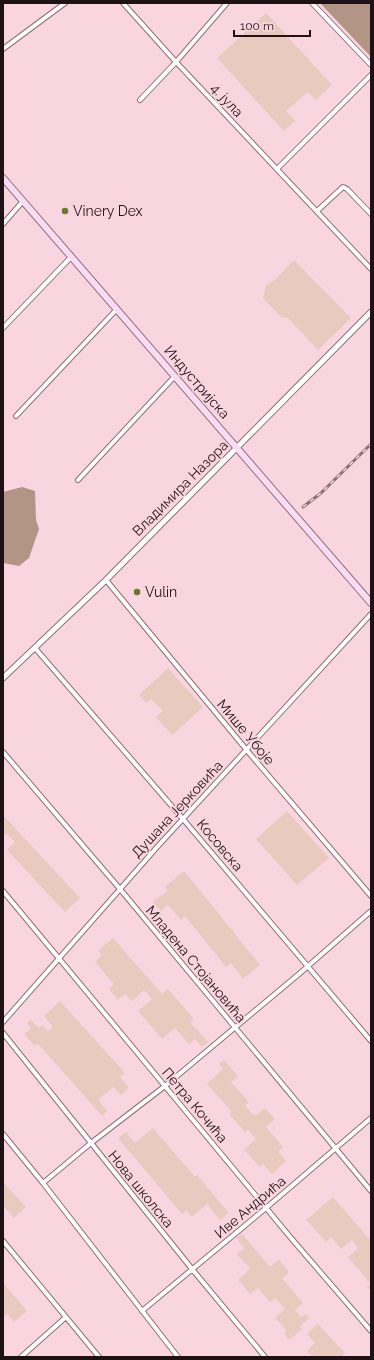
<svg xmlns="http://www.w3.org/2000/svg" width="374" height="1360" font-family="Raleway,sans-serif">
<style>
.green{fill:#e8cbbe}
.forest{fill:#b39586}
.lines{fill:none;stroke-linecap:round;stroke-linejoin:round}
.minor-casing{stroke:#8f6f7a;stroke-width:6}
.tertiary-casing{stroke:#8f6f7a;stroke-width:7}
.secondary-casing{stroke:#8f6f7a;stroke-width:8}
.minor{stroke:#fff;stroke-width:4}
.tertiary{stroke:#fff;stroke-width:5}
.secondary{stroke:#f7dcf4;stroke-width:6}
.rail-casing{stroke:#887078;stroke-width:3}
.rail{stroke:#f9d5e0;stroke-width:1.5;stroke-dasharray:4.5;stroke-linecap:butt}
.poi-dot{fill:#647b2c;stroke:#f9d5e0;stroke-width:1.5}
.labels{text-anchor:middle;stroke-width:3.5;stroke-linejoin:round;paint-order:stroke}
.street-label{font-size:14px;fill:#1e1216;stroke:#f9d5e0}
.poi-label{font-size:14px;fill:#1e1216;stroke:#f9d5e0;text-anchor:start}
</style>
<rect width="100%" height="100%" fill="#f9d5e0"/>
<path class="green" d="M266,13L332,85L316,100L308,92L286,111L295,121L284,131L217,58Z
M294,260L351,318L318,350L288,318L281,317L263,298L266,285L275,280Z
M168,668L203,707L172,735L156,717L163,711L151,699L146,703L139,695Z
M287,811L329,858L297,885L256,839Z
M3,815L80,898L65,912L7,850L15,842L7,834L5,835L3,833Z
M184,871L260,965L243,979L231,963L226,967L185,916L181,920L168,905L161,911L153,902L168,890L165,887Z
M113,938L162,994L168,989L194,1019L190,1022L208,1042L202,1047L195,1039L189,1044L175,1028L162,1039L138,1011L152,999L144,990L132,1001L125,994L118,1000L109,989L114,984L95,962L102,955L98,951Z
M60,1001L125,1073L120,1077L129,1088L121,1095L113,1087L98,1100L107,1111L102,1116L38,1044L35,1046L24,1034L31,1028L27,1023L31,1020L39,1028L42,1025L48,1031L53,1027L44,1016Z
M224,1060L238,1076L231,1082L249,1102L245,1106L255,1116L265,1108L275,1119L266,1127L283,1147L278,1152L286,1161L272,1174L263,1164L260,1167L244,1150L256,1139L248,1130L245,1132L229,1114L232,1112L207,1084L223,1069L219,1064Z
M153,1128L195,1177L197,1175L229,1213L220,1220L207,1204L192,1217L186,1210L182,1214L118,1138L126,1132L135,1143Z
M3,1182L26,1207L14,1218L3,1206Z
M333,1197L371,1241V1291L367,1287L371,1284L348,1257L358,1248L352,1240L341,1249L331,1237L326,1242L306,1220Z
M242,1234L270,1267L279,1260L289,1272L282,1278L303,1303L295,1310L301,1317L306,1314L310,1318L300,1326L302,1329L289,1340L284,1334L287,1331L275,1318L285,1309L275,1298L270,1302L258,1288L250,1294L238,1280L250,1269L237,1254L244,1248L236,1238Z
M3,1283L27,1311L14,1322L7,1314L3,1318Z
M318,1324L345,1353L341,1357H312L307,1351L315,1343L307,1334Z"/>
<path class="forest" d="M320,3H371V57Z
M22,487L35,491L36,520L39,529L29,558L19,566L3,563V492Z"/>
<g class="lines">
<defs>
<path id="minor" d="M123,3L176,62L371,269
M312,3L371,65
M3,49L65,3
M140,100L176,62L227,3
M277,169L371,75
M317,211L343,187L347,189L371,214
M3,224L23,201
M3,328L71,257
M16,416L117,309
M78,480L175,376
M106,580L250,754L371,896
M35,648L183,819L371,1041
M3,752L120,889L371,1191
M3,891L291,1238L371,1331
M3,1022L158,846L371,614
M3,1033L192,1269L265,1357
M3,1134L43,1183L178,1357
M43,1183L91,1143L165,1086L299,974L371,911
M3,1241L99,1357
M142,1311L266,1208L371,1118
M21,1357L66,1317"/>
<path id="tertiary" d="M3,678L106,580L371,312"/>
<path id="secondary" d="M3,178L371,603"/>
</defs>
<use href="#minor" class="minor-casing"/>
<use href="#tertiary" class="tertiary-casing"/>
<use href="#secondary" class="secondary-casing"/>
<use href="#minor" class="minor"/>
<use href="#tertiary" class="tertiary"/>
<use href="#secondary" class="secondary"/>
<defs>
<path id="rail" d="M303,507L321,493L371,444"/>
</defs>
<use href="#rail" class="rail-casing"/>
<use href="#rail" class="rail"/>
</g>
<g class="poi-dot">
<circle cx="65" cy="211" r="4"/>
<circle cx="137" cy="592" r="4"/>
</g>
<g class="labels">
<g class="street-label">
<text transform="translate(227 100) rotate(47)" y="5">4. јула</text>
<text transform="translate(197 382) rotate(49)" y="5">Индустријска</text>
<text transform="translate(180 488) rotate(-45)" y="5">Владимира Назора</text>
<text transform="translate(246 732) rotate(50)" y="5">Мише Убоје</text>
<text transform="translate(177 809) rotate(-47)" y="5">Душана Јерковића</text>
<text transform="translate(220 845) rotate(50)" y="5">Косовска</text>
<text transform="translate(196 964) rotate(50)" y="5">Младена Стојановића</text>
<text transform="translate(195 1105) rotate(50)" y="5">Петра Кочића</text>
<text transform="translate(141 1189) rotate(51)" y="5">Нова школска</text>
<text transform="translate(250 1207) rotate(-40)" y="5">Иве Андрића</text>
</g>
<g class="poi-label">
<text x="73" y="216">Vinery Dex</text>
<text x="145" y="597">Vulin</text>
</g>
</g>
<rect width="374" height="1360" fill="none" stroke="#1e1216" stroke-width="8"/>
<path d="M234 30v6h76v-6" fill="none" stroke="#1e1216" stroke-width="2"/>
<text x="240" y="30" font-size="12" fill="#1e1216" stroke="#f9d5e0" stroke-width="3" paint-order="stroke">100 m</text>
</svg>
